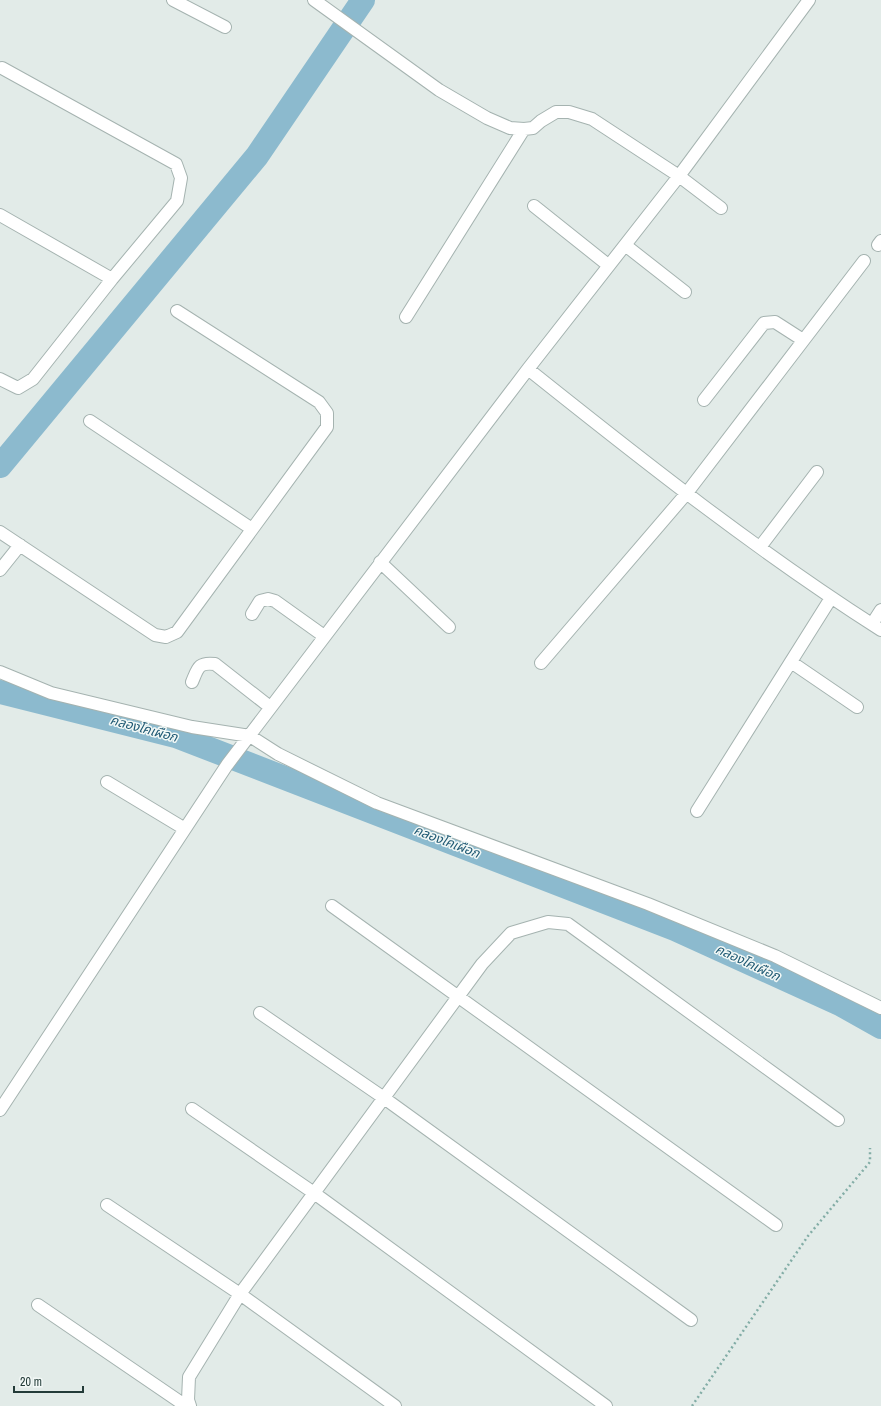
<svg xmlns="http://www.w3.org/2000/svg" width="881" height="1406" font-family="'Archivo Narrow','Noto Sans Thai',sans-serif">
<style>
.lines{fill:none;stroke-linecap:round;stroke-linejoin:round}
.canal{stroke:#8cbace;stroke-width:24}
.minor-casing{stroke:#a5b3b0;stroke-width:14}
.path{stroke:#83ada6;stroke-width:2.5;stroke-dasharray:2 3;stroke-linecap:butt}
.minor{stroke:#fff;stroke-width:12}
.labels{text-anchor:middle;stroke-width:3;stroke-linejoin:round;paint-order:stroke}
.water-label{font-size:13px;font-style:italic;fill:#205a74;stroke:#f2f8f6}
</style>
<rect width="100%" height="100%" fill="#e2ebe8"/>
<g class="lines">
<path class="canal" d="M0,466L257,156L363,0
M0,692L176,736L675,929L840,1004L881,1027"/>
<defs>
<path id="minor" d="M173,0L225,27
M314,0L439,90L487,118L510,128L524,129L533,128L541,121L556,112H569L592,119L679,176L721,208
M534,206L608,265
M0,215L112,279
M625,245L685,292
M878,245L881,241
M406,317L524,129
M528,369C642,460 757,551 881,630
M0,379L18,388L33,379L112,279L177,201L181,178L176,164L2,68
M704,400L764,323L775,322L803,340
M90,421L252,529
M0,532L155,635L166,637L177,632L327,427V413L319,402L177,311
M760,547L817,472
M380,562L449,627
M0,570L20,545
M252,614L260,601L268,599L275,601L324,636
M872,624L881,610
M791,662L857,707
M541,663L686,494L864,261
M0,672L51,693L192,727L250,736L278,754L377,803L648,904L775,956L881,1008
M192,682C198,668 198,662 215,664L270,707
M107,782L185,829
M697,811L831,598
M332,906L776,1225
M260,1013L384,1098L691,1320
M192,1109L314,1193L606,1406
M0,1110L227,765L528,369L679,176L809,0
M107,1205L240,1294L395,1406
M38,1305L186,1406
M190,1406L188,1400L189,1377L240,1294L482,964L511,933L548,922L568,924L838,1120"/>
</defs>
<use href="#minor" class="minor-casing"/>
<path class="path" d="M692,1406L808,1236L870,1162V1148"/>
<use href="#minor" class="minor"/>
</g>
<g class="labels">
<g class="water-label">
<text transform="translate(144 728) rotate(15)" y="5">คลองโคเผือก</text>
<text transform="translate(447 841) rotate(21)" y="5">คลองโคเผือก</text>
<text transform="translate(748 962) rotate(25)" y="5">คลองโคเผือก</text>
</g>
</g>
<path d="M14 1386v6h69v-6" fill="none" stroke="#233b38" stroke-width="2"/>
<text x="20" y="1386" font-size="12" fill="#233b38" stroke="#f2f8f6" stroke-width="3" paint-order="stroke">20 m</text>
</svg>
